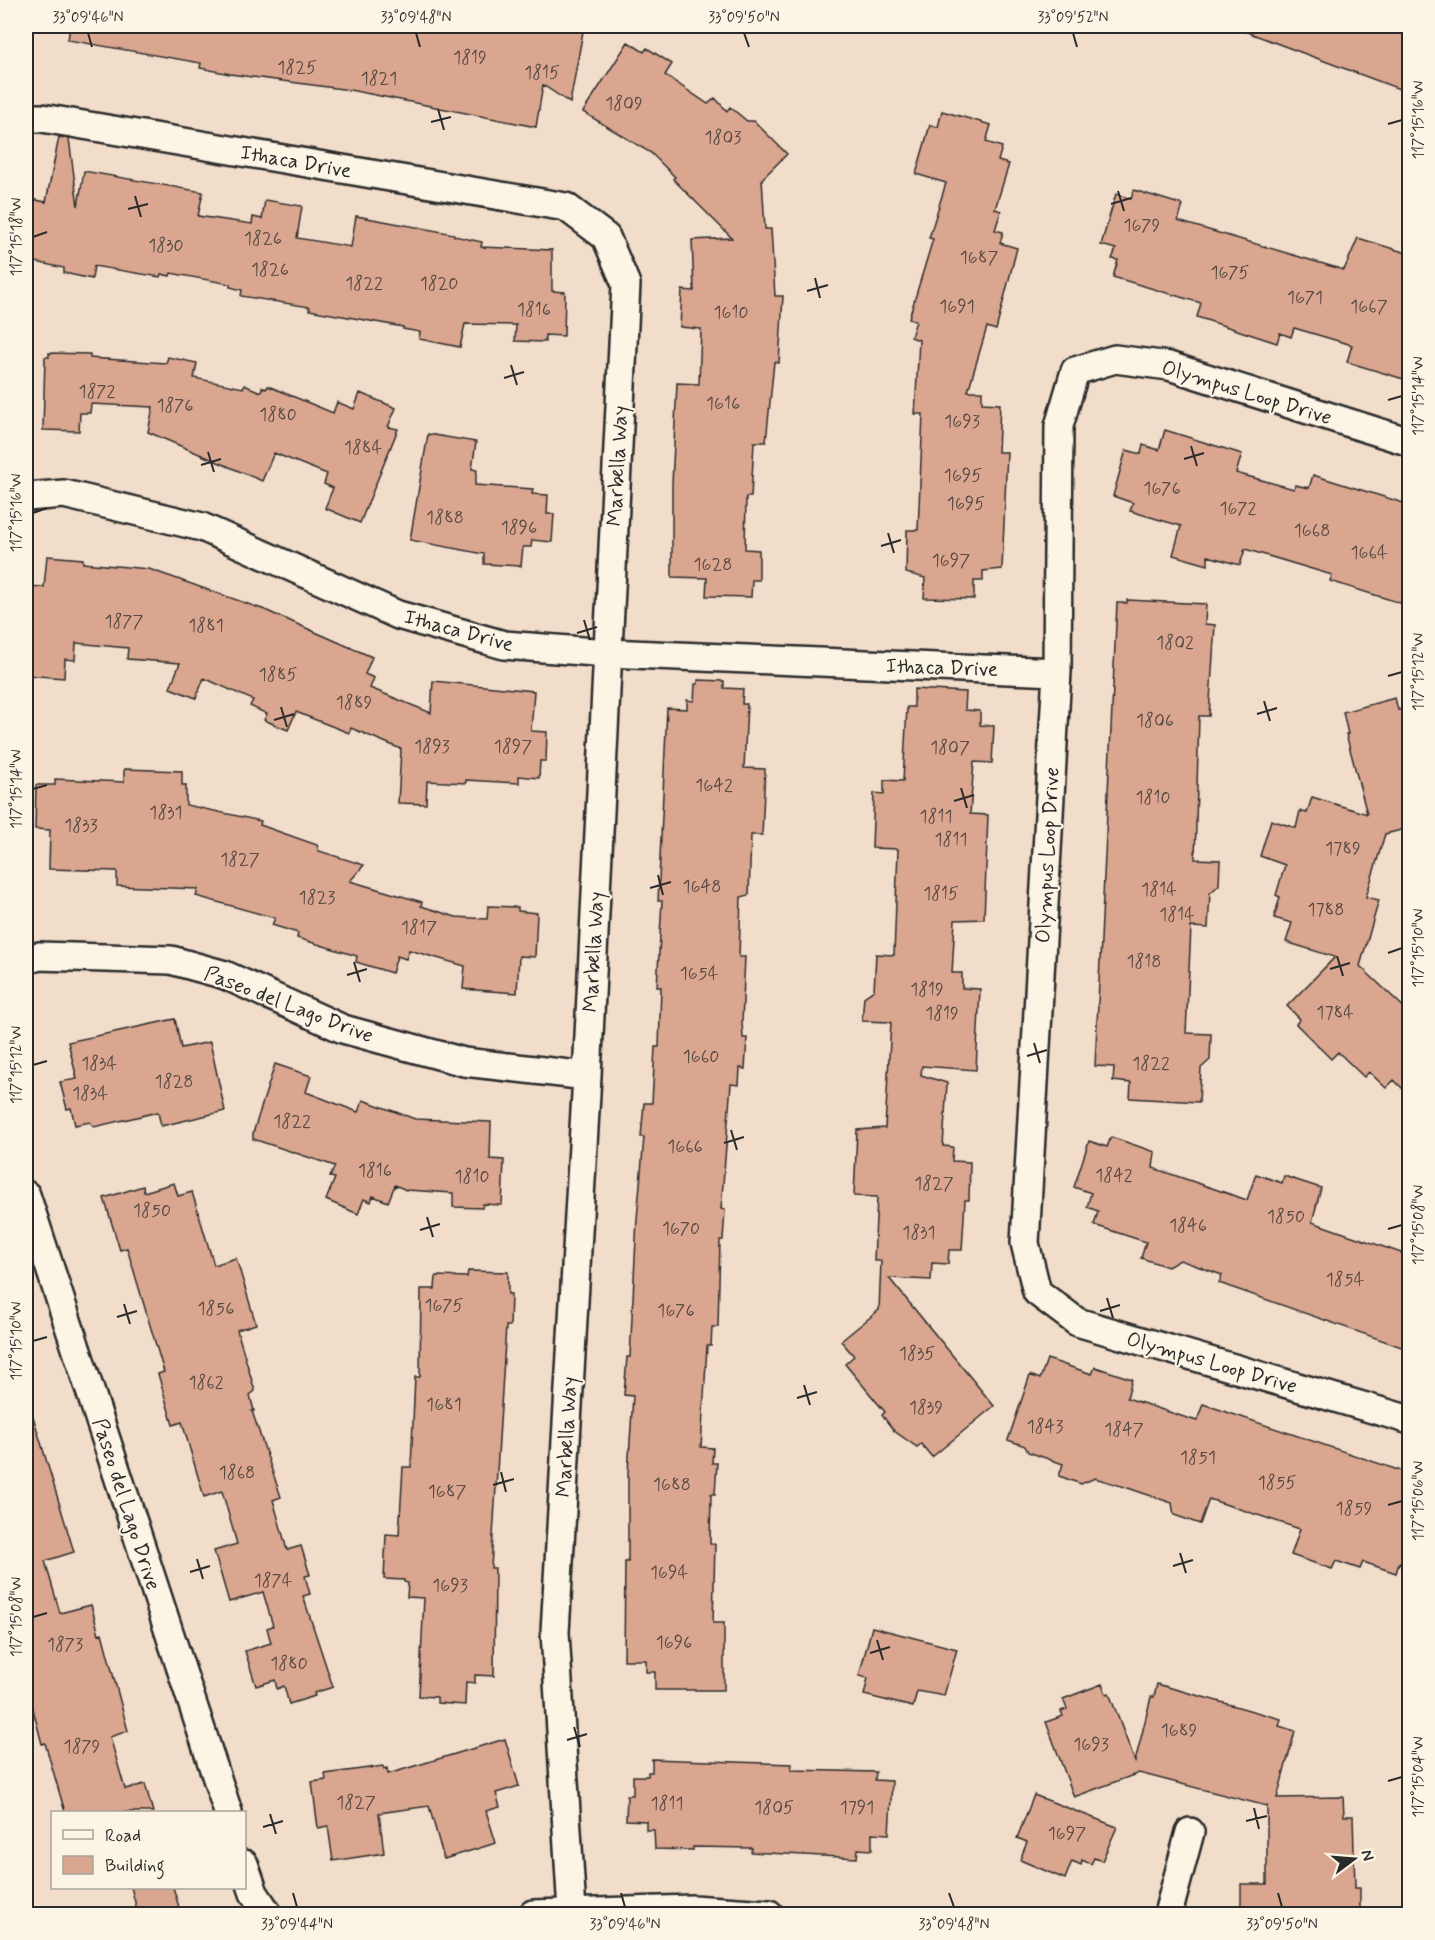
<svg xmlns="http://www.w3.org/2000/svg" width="1435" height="1940" font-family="Mynerve,sans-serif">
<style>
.building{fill:#dba68f;stroke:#2b2b2b;stroke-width:1.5}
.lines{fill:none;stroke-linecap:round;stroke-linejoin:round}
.minor-casing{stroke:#2b2b2b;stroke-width:32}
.minor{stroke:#fcf5e5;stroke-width:27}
.ticks{fill:none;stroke:#2b2b2b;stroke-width:2}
.labels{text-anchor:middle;stroke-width:4.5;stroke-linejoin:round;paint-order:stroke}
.number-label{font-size:18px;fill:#574a44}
.street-label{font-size:21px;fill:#2b2b2b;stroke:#fcf5e5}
.neatline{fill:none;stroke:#2b2b2b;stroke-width:2}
.ticks-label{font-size:15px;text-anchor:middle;fill:#2b2b2b}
</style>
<rect width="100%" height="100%" fill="#f2ddcb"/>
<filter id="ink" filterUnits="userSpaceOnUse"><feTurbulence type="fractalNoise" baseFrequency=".0167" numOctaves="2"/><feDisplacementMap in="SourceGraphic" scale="12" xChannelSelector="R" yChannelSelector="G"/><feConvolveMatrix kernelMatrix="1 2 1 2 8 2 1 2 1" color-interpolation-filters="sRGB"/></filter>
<g filter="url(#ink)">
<path class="building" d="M70,26H475L516,33L517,26H584L570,103L543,85L536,127L350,90L230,74L200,68L201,63L68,40Z
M1236,26H1410V93L1236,28Z
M628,42L644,52L647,48L672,64L665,75L708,104L715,98L727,111L730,107L747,121H754L787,154L762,179L765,229H771L775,296H783L779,363L774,362L766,442H754L751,497H746L745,549L759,550V580H752L751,597L706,596L707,578L672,577V484L677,383L699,384L701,329L680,327L682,290L694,291L692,240L732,238L673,179L675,177L651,153L583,112Z
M942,111L991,125L986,142L1002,147L998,161L1009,164L995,209L1001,211L995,230L1003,232L1000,243L1017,248L996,330L987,327L968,391H982V403L1000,404L998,452H1007L1002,569L983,571V581H974V599L924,598L925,578L906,573L907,530H918L923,414H915L919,340L911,337L916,321L909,318L933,239L929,238L946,183L916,174L930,125L938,127Z
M59,137L69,139L78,206L84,171L203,192L198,216L252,224L253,217L262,219L265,200L302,206L297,238L351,247L356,216L454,234V236L482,242L481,247L552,250V291L565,292L564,336L545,335V342L515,341L516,325L465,324L460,347L419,339L420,332L403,329V327L309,310L310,307L241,296L242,290L230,287V284L171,273L170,276L161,274L160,277L94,266L92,279L64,273V268L26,260V230L31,199L46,202Z
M1134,190L1183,205L1178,221L1344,270L1358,238L1410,254V381L1347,362L1352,345L1294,328L1291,337L1280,333L1277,343L1197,317L1201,303L1113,277L1118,260L1112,259L1116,249L1101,245L1116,194L1131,199Z
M49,353L90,354V358L166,363L168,357L197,363L194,378L243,388L244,385L261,392L262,387L266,389L268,386L333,413L337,402L354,409L360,393L396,408L388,427L398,429L360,523L325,508L333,488L324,484L327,474L274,453L262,481L148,432L153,407L91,404L90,413H80L79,431L43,430L45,357H49Z
M1165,430L1242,454L1236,473L1294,489L1295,485L1309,488L1313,475L1410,505V606L1330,581L1332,575L1245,549L1240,565L1208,556V565L1173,555L1181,526L1130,511L1133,503L1113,496L1126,450L1141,454L1143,445L1159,450Z
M428,434L476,442L472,469L477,470L475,485L533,489L532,494L548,495L547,514H554L552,542L532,540L531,547H523L521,566L484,564V554L410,540Z
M47,556L83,559V563L149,569L265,610L372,657L365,674L374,678L370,688L431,713L433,681L534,691L531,731L547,732L546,761H540L539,778L519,776V783L466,780V783L427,781L426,804L398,803L401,749L351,728L349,733L296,712L288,730L264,720L267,714L250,706L253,700L204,678L196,698L170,688L180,663L127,659L128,648L76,643L75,660L65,659L64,678L26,675V586L44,587Z
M1127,600L1206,604L1205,624L1215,625L1209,716H1199L1195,859L1220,860L1219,885L1210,893L1208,928L1191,927L1186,1033L1211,1034L1210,1060L1201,1068L1199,1102L1130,1098L1131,1083L1113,1081L1114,1067L1095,1066L1117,603H1127Z
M698,680L724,681V688L743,689L742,704H747L744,768L765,769L762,835H751L749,895L741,897L739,957H745L742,1022L743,1038H747L745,1069L740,1068L739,1085L731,1084L721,1209L725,1210L723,1240H720L718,1327H712L711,1346H707L701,1447L713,1448L712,1463H717L715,1494H711L710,1544H715L713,1623H724V1690H655V1672H646V1660H624L625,1562H628V1472L633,1396L624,1395L627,1357H630L637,1219L644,1137H641L644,1103H652L655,1047H659L661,987H657L662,901H658L667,708L687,709V700L694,701L695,684H698Z
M914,689L966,692L965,710L980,711V725L994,726L992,763L974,762L970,814L988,815L984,919L955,920L952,973H962V988L980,989L976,1070L922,1066L921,1075L947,1083L943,1146L953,1147L952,1161L970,1162L969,1200H965L962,1250H949L948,1264L932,1263L931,1280L889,1278L994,1406L932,1457L921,1444L917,1447L894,1431L882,1415L885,1412L845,1364L854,1356L841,1341L879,1310L881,1261H874L877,1197L854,1196L857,1130L885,1128L891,1022L862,1021L864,997L874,990L876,954L894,955L898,849L872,848L874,793L884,794V780L903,781L907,707H914Z
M1395,698L1398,710L1410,707V828L1385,834L1366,897L1379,900L1360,966L1410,1013V1096L1394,1080L1386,1088L1369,1072L1364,1077L1338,1052L1331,1059L1296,1024L1300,1019L1287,1006L1335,957L1286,942L1292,923L1274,918L1280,897L1276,895L1285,865L1260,856L1271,820L1296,828L1300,811L1307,813L1312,797L1367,814L1346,734H1348L1343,712Z
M124,769L182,771V785H186V805L261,821L260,825L317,845L319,851L364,865L350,881L422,902L421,906L456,917L487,919L488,906L518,907V911L537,913L535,957L519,956L517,993L463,989L465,966L409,950L406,959L397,956L392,973L356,962L357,956L297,938L298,933L272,925L275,918L196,896L198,889L117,886V871L49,869L50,830L35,829L36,785H55V779L124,782Z
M175,1019L181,1048L210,1042L225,1111L161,1126L158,1112L94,1127L90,1122L75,1125L71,1108L67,1109L60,1082L77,1079L68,1042Z
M275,1064L311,1076L306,1092L358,1112L363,1100L415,1119L491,1122L490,1159L504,1160L502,1205L483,1204L482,1208L453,1207V1193L406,1190L395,1185L388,1202L373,1196L371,1202L364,1199L358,1214L326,1200L335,1178L330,1177L335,1166L253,1139V1133Z
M1111,1137L1155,1152L1153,1168L1247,1200L1256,1174L1282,1183L1284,1176L1321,1188L1312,1222L1410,1256V1350L1219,1283L1222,1275L1180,1260L1168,1267L1141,1258L1146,1242L1094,1225L1098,1211L1087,1207L1091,1193L1074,1187L1089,1141L1107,1147Z
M174,1183L178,1196L192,1192L214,1265L236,1258L256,1324L237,1330L255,1391L250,1395L254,1411H252L281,1497L273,1500L287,1550L301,1546L310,1575L305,1576L310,1594L303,1596L333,1687L314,1693L315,1696L289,1704L284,1686L277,1689L275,1680L256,1686L245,1651L271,1643L267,1628L273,1626L263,1592L229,1602L214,1551L237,1544L222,1491L204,1497L182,1422L173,1425L158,1374L164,1372L127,1248L120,1250L104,1198L143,1186L144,1192Z
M468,1271L508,1272V1294H511L510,1326H506L491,1568H495L494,1676L475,1675V1683L466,1682L465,1705L437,1703V1697L419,1696L424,1598L407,1597L408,1583L404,1582V1580L384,1579L386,1534L399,1535L403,1467H411L415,1377H420L421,1289H435L436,1276L467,1277Z
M1047,1359L1092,1374L1095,1367L1132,1379L1127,1398L1184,1417L1197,1421L1203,1404L1410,1474V1567L1399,1563L1396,1573L1363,1562L1360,1569L1336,1561L1332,1569L1291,1555L1300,1529L1209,1499L1200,1524L1174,1515L1172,1503L1128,1488L1095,1478L1081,1484L1059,1476L1063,1464L1028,1452L1025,1446L1008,1440L1030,1375L1040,1379Z
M32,1413L74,1552L45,1561L60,1613L91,1605L99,1634L102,1633L128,1731L110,1737L125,1789L145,1784L153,1812H65L45,1743L42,1744L26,1682V1414Z
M872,1627L957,1649L944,1696L917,1691L913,1707L864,1695L868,1678L859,1676Z
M1102,1684L1106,1694L1109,1693L1135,1762L1151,1697H1154L1157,1684L1281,1719L1279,1726L1295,1731L1277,1798L1343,1797L1344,1816H1353L1355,1888H1360V1914H1241V1884H1267V1806L1139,1773L1074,1797L1046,1722L1063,1716L1061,1711L1067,1709L1063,1699Z
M505,1739L519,1786L496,1793L500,1807L486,1811L496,1843L444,1859L429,1806L379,1813L384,1853L333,1861L328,1826L318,1828L312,1782L326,1780L325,1774L383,1766L384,1769L387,1768L388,1774Z
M652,1759L792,1764L791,1770L876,1772L875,1780L892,1781L889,1834L872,1833V1850L858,1849L857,1858L751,1852L752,1848L693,1847V1850L655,1849L654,1830H646V1821L626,1820L627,1795H633V1776H648V1772H652Z
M1034,1795L1117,1827L1102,1861L1094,1858L1091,1864L1082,1860L1081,1865L1072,1861L1065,1879L1020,1860L1027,1842L1017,1838Z
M131,1887H173L181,1914H138Z"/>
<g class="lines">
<defs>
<path id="minor" d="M26,118H42L566,207L606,237L626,284L587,1076L555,1632L572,1912
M1410,442L1169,366L1115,359L1075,371L1059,426L1057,672L1025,1243L1037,1292L1077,1322L1410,1420
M26,497L64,494L202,527L398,615L504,645L608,653L1057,672
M26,960L39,956L171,960L225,975L343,1029L464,1062L587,1076
M26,1195L228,1812
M244,1864L254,1893L268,1914
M533,1914L692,1909L769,1914
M1168,1914L1190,1832"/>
</defs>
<use href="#minor" class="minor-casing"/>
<use href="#minor" class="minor"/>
</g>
</g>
<path class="ticks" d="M88,33L92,47M416,33L420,47M744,33L749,47M1073,33L1077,47M438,109L444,130M431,122L451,117M1388,124L1402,120M1118,191L1124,211M135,196L141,217M1111,204L1131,198M128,209L148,204M33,237L47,232M815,278L820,298M807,291L828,285M511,365L517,385M504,378L524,372M1388,400L1402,396M1191,446L1197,466M208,452L214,472M1184,459L1204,453M201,465L221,459M33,513L47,508M888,533L894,553M881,546L901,540M584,620L590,640M577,633L597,627M1388,676L1402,672M1264,701L1270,721M281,707L287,727M1257,714L1277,708M274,720L294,714M961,788L967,808M33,789L47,785M954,801L974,795M658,875L663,895M650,888L671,882M1388,953L1402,948M1337,956L1343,976M354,962L360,982M1330,969L1350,963M347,975L367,969M1034,1043L1040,1063M1027,1056L1047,1050M33,1065L47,1061M731,1130L737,1150M724,1143L744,1137M427,1217L433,1237M1388,1229L1402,1225M420,1230L440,1224M1107,1298L1113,1318M124,1304L130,1324M1100,1311L1120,1305M117,1317L137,1311M33,1341L47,1337M804,1385L810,1405M797,1398L817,1392M501,1472L506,1492M493,1485L514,1479M1388,1505L1402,1501M1180,1553L1186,1573M197,1559L203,1579M1173,1566L1193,1560M190,1572L210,1566M33,1617L47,1613M877,1640L883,1660M870,1653L890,1647M574,1727L580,1747M567,1740L587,1734M1388,1781L1402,1777M1254,1808L1259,1829M270,1814L276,1834M1246,1821L1267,1816M263,1827L283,1821M293,1893L297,1907M621,1893L625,1907M949,1893L954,1907M1278,1893L1282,1907"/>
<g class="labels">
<g class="number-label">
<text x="470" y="63">1819</text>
<text x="297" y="73">1825</text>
<text x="542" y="78">1815</text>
<text x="379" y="84">1821</text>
<text x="624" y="109">1809</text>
<text x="723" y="143">1803</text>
<text x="1142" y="231">1679</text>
<text x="263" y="244">1826</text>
<text x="166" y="251">1830</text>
<text x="979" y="263">1687</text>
<text x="270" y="275">1826</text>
<text x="1230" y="278">1675</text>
<text x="364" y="289">1822</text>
<text x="439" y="289">1820</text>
<text x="1305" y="303">1671</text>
<text x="957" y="312">1691</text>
<text x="1369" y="312">1667</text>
<text x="534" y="315">1816</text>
<text x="731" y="318">1610</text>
<text x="97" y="397">1872</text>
<text x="723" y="409">1616</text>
<text x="175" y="411">1876</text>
<text x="278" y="420">1880</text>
<text x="962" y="427">1693</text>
<text x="363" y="453">1884</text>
<text x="963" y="481">1695</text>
<text x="1162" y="494">1676</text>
<text x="966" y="509">1695</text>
<text x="1238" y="514">1672</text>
<text x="445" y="523">1888</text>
<text x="519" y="533">1896</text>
<text x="1312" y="536">1668</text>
<text x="1369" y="558">1664</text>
<text x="951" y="566">1697</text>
<text x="713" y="570">1628</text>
<text x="124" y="627">1877</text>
<text x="206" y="631">1881</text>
<text x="1175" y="648">1802</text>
<text x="278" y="680">1885</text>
<text x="354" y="708">1889</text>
<text x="1155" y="726">1806</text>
<text x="432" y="752">1893</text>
<text x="513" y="752">1897</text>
<text x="950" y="753">1807</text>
<text x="714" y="791">1642</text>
<text x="1153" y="803">1810</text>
<text x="166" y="818">1831</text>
<text x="936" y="822">1811</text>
<text x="81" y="831">1833</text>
<text x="951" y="845">1811</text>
<text x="1343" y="854">1789</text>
<text x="240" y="865">1827</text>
<text x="702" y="892">1648</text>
<text x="1159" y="895">1814</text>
<text x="941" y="899">1815</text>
<text x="317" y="903">1823</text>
<text x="1326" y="915">1788</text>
<text x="1177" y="920">1814</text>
<text x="419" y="933">1817</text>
<text x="1144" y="967">1818</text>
<text x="699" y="979">1654</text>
<text x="927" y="995">1819</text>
<text x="1335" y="1018">1784</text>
<text x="942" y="1019">1819</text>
<text x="701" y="1062">1660</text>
<text x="99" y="1069">1834</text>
<text x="1151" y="1069">1822</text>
<text x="174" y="1087">1828</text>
<text x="90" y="1099">1834</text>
<text x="292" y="1127">1822</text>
<text x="685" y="1152">1666</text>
<text x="375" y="1176">1816</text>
<text x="1114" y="1181">1842</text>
<text x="472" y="1182">1810</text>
<text x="934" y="1189">1827</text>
<text x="152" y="1216">1850</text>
<text x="1286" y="1222">1850</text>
<text x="1188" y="1231">1846</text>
<text x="681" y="1234">1670</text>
<text x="919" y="1238">1831</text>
<text x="1345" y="1285">1854</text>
<text x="444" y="1311">1675</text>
<text x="216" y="1314">1856</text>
<text x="676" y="1316">1676</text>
<text x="917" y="1359">1835</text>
<text x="206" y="1388">1862</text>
<text x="444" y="1410">1681</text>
<text x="926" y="1413">1839</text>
<text x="1045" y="1432">1843</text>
<text x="1124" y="1435">1847</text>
<text x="1198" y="1463">1851</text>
<text x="237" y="1478">1868</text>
<text x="1277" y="1488">1855</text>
<text x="672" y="1490">1688</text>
<text x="447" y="1497">1687</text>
<text x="1354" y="1514">1859</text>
<text x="669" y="1578">1694</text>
<text x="273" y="1586">1874</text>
<text x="450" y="1591">1693</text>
<text x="674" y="1648">1696</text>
<text x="65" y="1650">1873</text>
<text x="289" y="1669">1880</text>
<text x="1179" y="1736">1689</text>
<text x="1091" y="1750">1693</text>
<text x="82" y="1752">1879</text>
<text x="356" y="1808">1827</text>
<text x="667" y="1809">1811</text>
<text x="774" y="1813">1805</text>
<text x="857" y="1813">1791</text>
<text x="1067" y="1839">1697</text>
</g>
<g class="street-label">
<text transform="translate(296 161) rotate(10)" y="7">Ithaca Drive</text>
<text transform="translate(1247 392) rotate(17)" y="7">Olympus Loop Drive</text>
<text transform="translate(617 466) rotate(-87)" y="7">Marbella Way</text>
<text transform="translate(459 630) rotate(15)" y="7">Ithaca Drive</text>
<text transform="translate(942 667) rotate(2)" y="7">Ithaca Drive</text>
<text transform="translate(1047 855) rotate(-87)" y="7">Olympus Loop Drive</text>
<text transform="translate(593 952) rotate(-87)" y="7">Marbella Way</text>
<text transform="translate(289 1004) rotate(21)" y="7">Paseo del Lago Drive</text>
<text transform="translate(1212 1362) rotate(16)" y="7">Olympus Loop Drive</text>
<text transform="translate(566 1437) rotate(-87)" y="7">Marbella Way</text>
<text transform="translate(127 1504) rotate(72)" y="7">Paseo del Lago Drive</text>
</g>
</g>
<rect width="1435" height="1940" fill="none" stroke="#fcf5e5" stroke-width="66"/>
<rect x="51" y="1811" width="195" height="78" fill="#fcf5e5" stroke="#a8a49b" stroke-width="1.5"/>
<rect x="63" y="1830" width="30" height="9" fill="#fcf5e5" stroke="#a8a49b" stroke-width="1.5"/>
<text x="105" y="1841" font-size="18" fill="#2b2b2b">Road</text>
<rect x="63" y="1856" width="30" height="18" fill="#dba68f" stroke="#a8a49b" stroke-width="1.5"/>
<text x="105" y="1871" font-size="18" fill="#2b2b2b">Building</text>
<g transform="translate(1354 1859) rotate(74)" stroke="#fcf5e5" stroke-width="4.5" paint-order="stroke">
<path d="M0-4.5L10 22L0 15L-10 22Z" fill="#2b2b2b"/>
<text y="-9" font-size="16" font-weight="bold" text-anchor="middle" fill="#2b2b2b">N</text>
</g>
<rect x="33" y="33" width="1369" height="1874" class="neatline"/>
<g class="ticks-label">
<text x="88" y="22">33°09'46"N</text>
<text x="416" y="22">33°09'48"N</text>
<text x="744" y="22">33°09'50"N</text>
<text x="1073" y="22">33°09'52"N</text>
<text transform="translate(1418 120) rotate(-90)" y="5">117°15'16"W</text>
<text transform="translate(16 237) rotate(-90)" y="5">117°15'18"W</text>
<text transform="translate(1418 396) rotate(-90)" y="5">117°15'14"W</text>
<text transform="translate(16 513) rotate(-90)" y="5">117°15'16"W</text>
<text transform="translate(1418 672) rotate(-90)" y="5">117°15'12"W</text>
<text transform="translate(16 789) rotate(-90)" y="5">117°15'14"W</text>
<text transform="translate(1418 948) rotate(-90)" y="5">117°15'10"W</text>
<text transform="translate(16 1065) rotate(-90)" y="5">117°15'12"W</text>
<text transform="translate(1418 1225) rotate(-90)" y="5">117°15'08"W</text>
<text transform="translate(16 1341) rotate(-90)" y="5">117°15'10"W</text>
<text transform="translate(1418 1501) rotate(-90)" y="5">117°15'06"W</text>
<text transform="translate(16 1617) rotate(-90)" y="5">117°15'08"W</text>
<text transform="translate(1418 1777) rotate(-90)" y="5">117°15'04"W</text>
<text x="297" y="1929">33°09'44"N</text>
<text x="625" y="1929">33°09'46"N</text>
<text x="954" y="1929">33°09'48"N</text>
<text x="1282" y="1929">33°09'50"N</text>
</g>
</svg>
